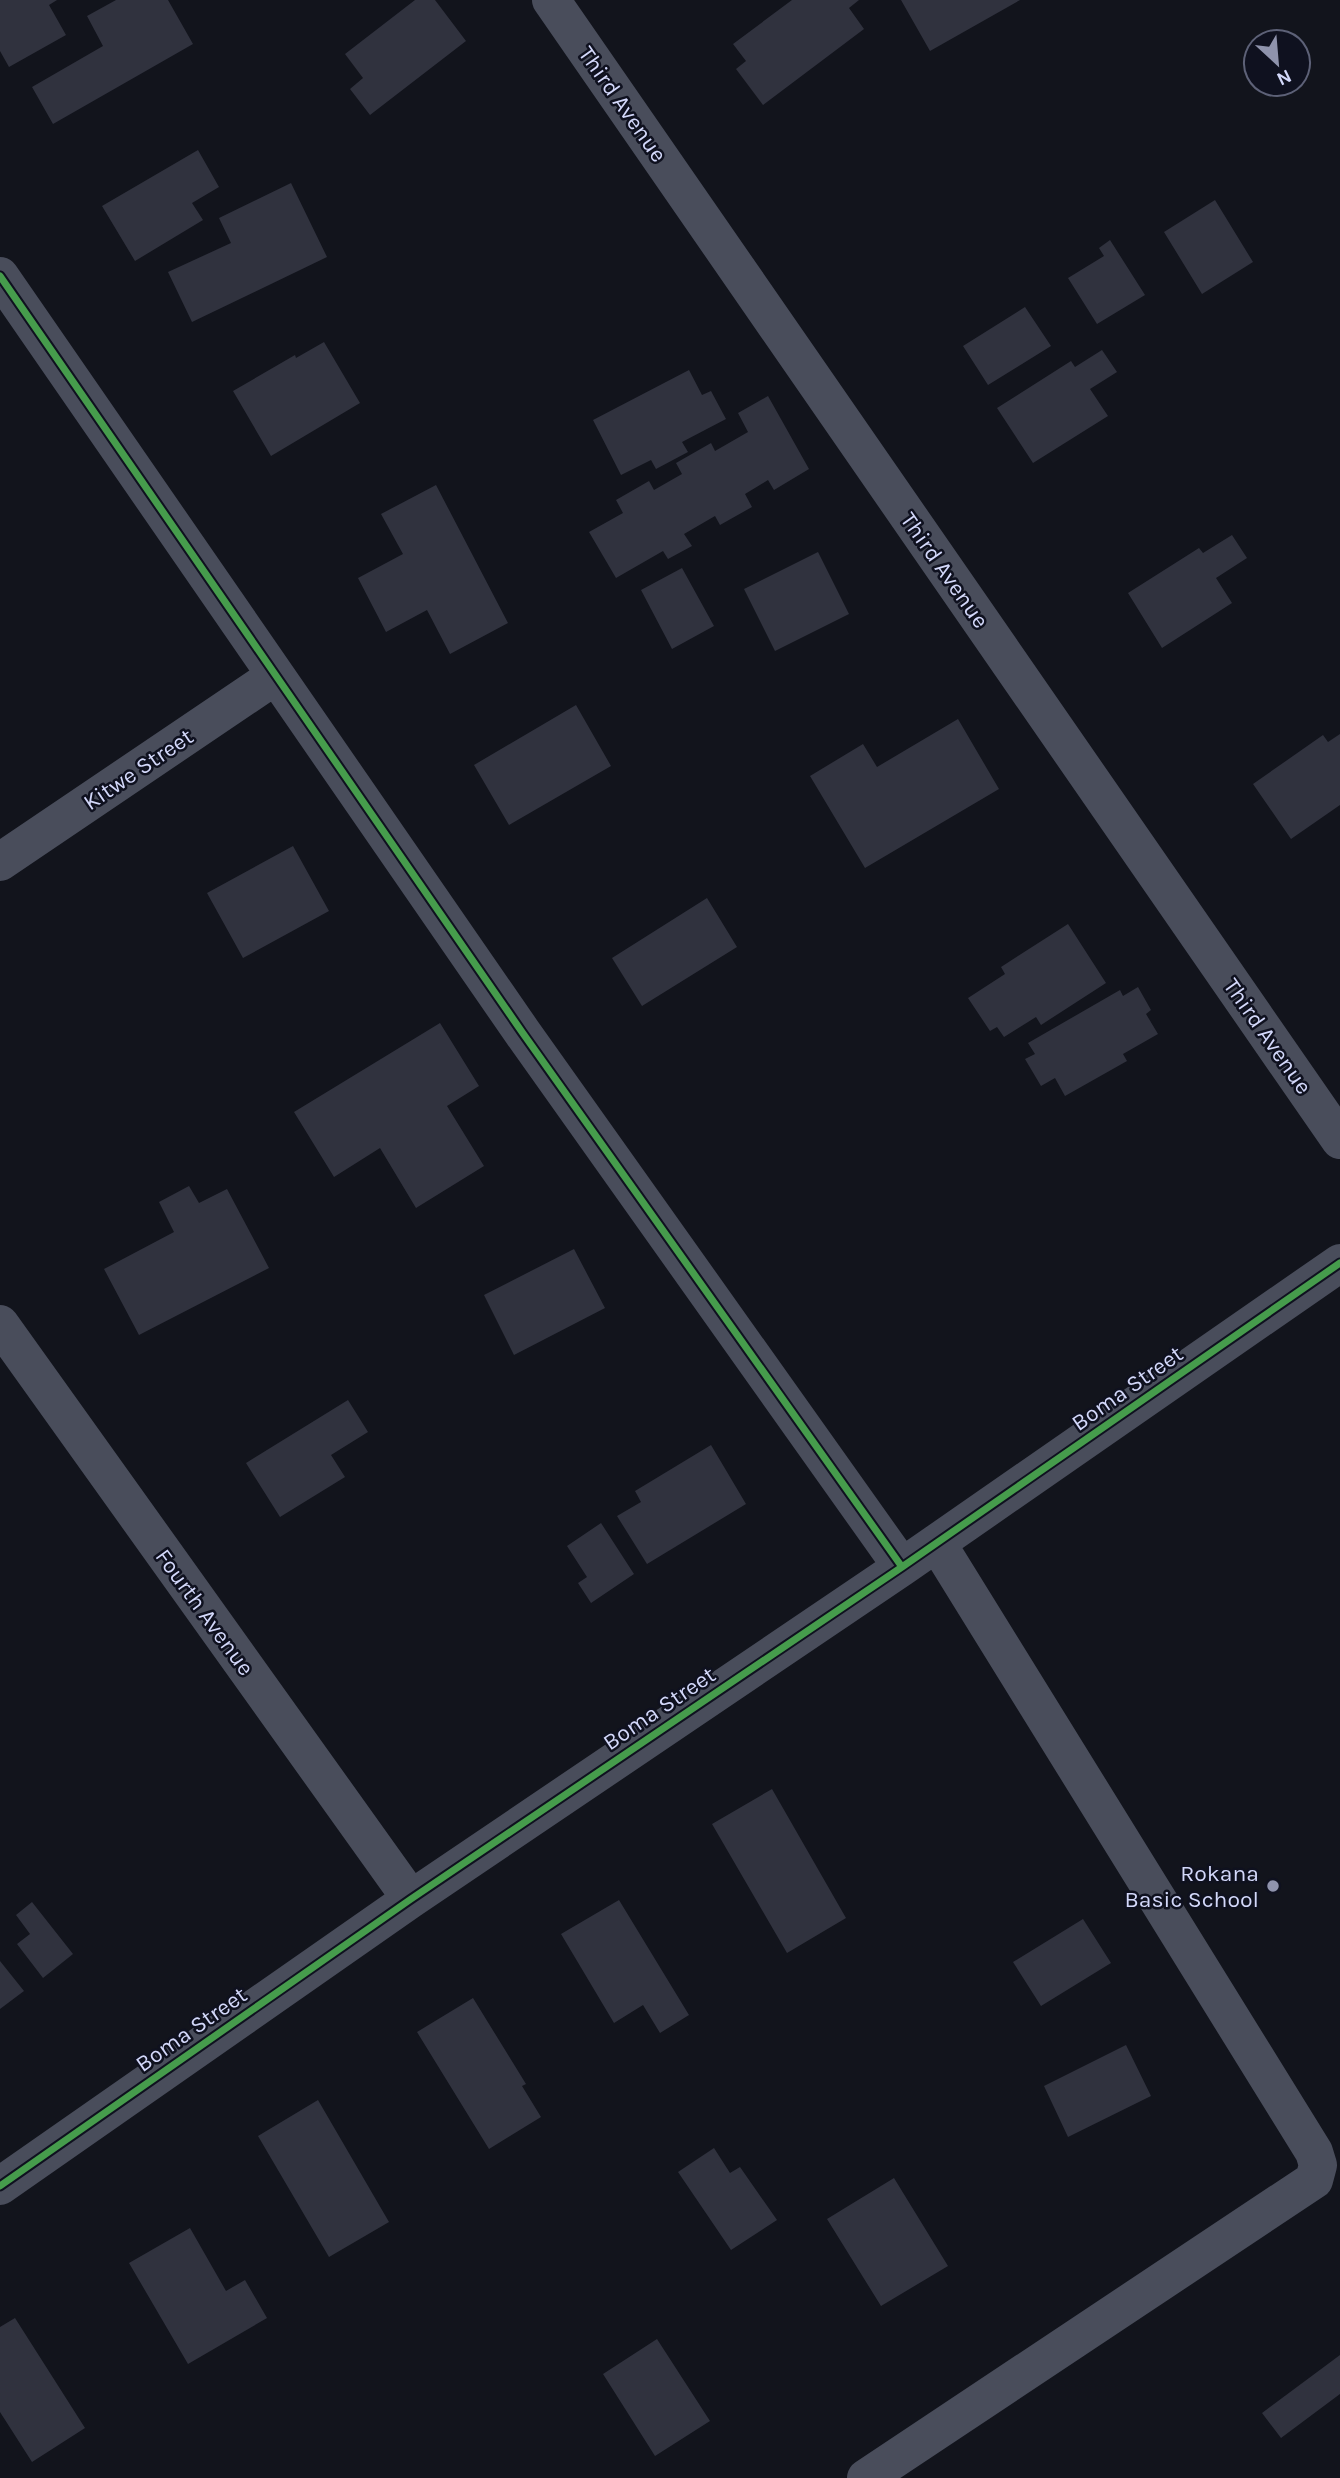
<svg xmlns="http://www.w3.org/2000/svg" width="1340" height="2478" font-family="Karla,sans-serif">
<style>
.building{fill:#30323e}
.lines{fill:none;stroke-linecap:round;stroke-linejoin:round}
.minor{stroke:#494d5b;stroke-width:38}
.cycleway-casing{stroke:#0f111f;stroke-width:11}
.cycleway{stroke:#469c4c;stroke-width:7}
.poi-dot{fill:#8f93ac;stroke:#0f111f;stroke-width:2.5}
.labels{text-anchor:middle;stroke-width:5;stroke-linejoin:round;paint-order:stroke}
.street-label{font-size:23px;fill:#d3d8fa;stroke:#0f111f}
.poi-label{font-size:23px;fill:#d3d8fa;stroke:#0f111f;text-anchor:end}
</style>
<rect width="100%" height="100%" fill="#12141c"/>
<path class="building" d="M0,0H57L49,5L66,35L9,67L0,51Z
M116,0H168L193,44L53,124L32,87L103,46L87,16Z
M415,0H435L466,41L370,115L350,89L363,78L345,54Z
M792,0H859L849,8L864,29L763,105L736,69L746,61L733,44Z
M901,0H1020L930,51Z
M198,150L219,187L192,203L203,220L135,261L102,206Z
M291,183L327,257L192,322L168,272L231,243L219,218Z
M1215,200L1253,262L1202,294L1164,232Z
M1110,240L1145,295L1097,324L1068,278L1104,256L1099,248Z
M1025,307L1051,346L988,385L963,346Z
M324,342L360,403L271,456L233,391L295,355L296,358Z
M1102,350L1117,372L1090,389L1108,416L1033,463L997,408L1071,361L1075,367Z
M689,370L702,395L711,391L726,419L682,442L688,452L656,469L651,460L621,475L593,420Z
M768,396L809,469L774,490L768,480L745,494L752,507L720,525L715,516L684,534L692,546L668,559L663,551L616,578L589,532L623,513L616,500L649,481L654,490L682,474L676,463L711,443L715,451L748,432L738,413Z
M436,485L508,623L450,654L427,610L386,632L358,578L403,554L381,514Z
M1232,535L1247,558L1216,578L1232,603L1162,648L1128,593L1199,548L1203,553Z
M818,552L849,614L775,651L744,589Z
M682,568L714,626L672,649L641,590Z
M576,705L611,766L509,825L474,765Z
M958,719L999,789L865,868L810,776L863,744L877,767Z
M1340,734V805L1291,839L1253,784L1323,735L1328,742Z
M293,846L329,911L243,958L207,893Z
M707,898L737,947L642,1006L612,958Z
M1068,924L1106,983L1041,1025L1036,1017L1004,1037L997,1027L990,1031L968,998L1005,974L1001,967Z
M1138,987L1151,1010L1146,1014L1158,1034L1123,1054L1127,1061L1065,1096L1055,1078L1041,1086L1025,1059L1035,1054L1028,1043L1120,990L1123,996Z
M440,1023L479,1086L447,1106L484,1166L416,1208L380,1148L334,1177L294,1112Z
M189,1186L199,1203L227,1189L269,1268L139,1335L104,1269L174,1232L159,1202Z
M574,1249L605,1308L514,1355L484,1295Z
M348,1400L368,1432L331,1455L345,1477L280,1517L246,1463Z
M711,1445L746,1504L647,1564L617,1516L641,1502L635,1491Z
M601,1523L634,1574L591,1603L578,1583L587,1577L567,1546Z
M772,1789L846,1918L787,1953L712,1824Z
M619,1900L689,2015L660,2033L643,2005L614,2023L561,1934Z
M32,1902L73,1954L43,1978L17,1944L30,1934L16,1915Z
M1083,1919L1111,1963L1041,2006L1013,1962Z
M0,1961L24,1991L0,2009Z
M473,1998L526,2084L522,2086L541,2117L489,2149L417,2032Z
M1126,2045L1151,2096L1068,2137L1044,2086Z
M318,2100L389,2222L329,2257L258,2136Z
M714,2148L730,2173L740,2167L777,2220L731,2250L678,2172Z
M894,2178L948,2266L881,2306L827,2219Z
M190,2228L226,2291L245,2280L267,2318L188,2364L129,2263Z
M15,2318L85,2428L32,2462L0,2412V2327Z
M657,2339L710,2421L655,2456L603,2374Z
M1340,2355V2394L1281,2438L1262,2413Z"/>
<g class="lines">
<path class="minor" d="M551,0L1340,1140
M0,276L522,1032L902,1567
M0,862L275,676
M0,1324L411,1899
M0,2186L411,1899L902,1567L1340,1263
M866,2478L1314,2180L1318,2165L1314,2152L937,1543"/>
<defs>
<path id="cycleway" d="M0,276L522,1032L902,1567
M0,2186L411,1899L902,1567L1340,1263"/>
</defs>
<use href="#cycleway" class="cycleway-casing"/>
<use href="#cycleway" class="cycleway"/>
</g>
<circle class="poi-dot" cx="1273" cy="1886" r="7"/>
<g class="labels">
<g class="street-label">
<text transform="translate(623 104) rotate(55)" y="8">Third Avenue</text>
<text transform="translate(945 570) rotate(55)" y="8">Third Avenue</text>
<text transform="translate(138 769) rotate(-34)" y="8">Kitwe Street</text>
<text transform="translate(1268 1036) rotate(55)" y="8">Third Avenue</text>
<text transform="translate(1127 1388) rotate(-35)" y="8">Boma Street</text>
<text transform="translate(205 1612) rotate(54)" y="8">Fourth Avenue</text>
<text transform="translate(659 1708) rotate(-34)" y="8">Boma Street</text>
<text transform="translate(191 2029) rotate(-35)" y="8">Boma Street</text>
</g>
<g class="poi-label">
<text x="1259" y="1881">Rokana<tspan x="1259" dy="26">Basic School</tspan></text>
</g>
</g>
<g transform="translate(1277 63) rotate(154)"><circle r="33" fill="#0f111f" stroke="#5d6177" stroke-width="2"/>
<path d="M0-5L12 26L0 18L-12 26Z" fill="#8f93ac"/>
<text y="-10" font-size="19" font-weight="bold" text-anchor="middle" fill="#d3d8fa">N</text>
</g>
</svg>
